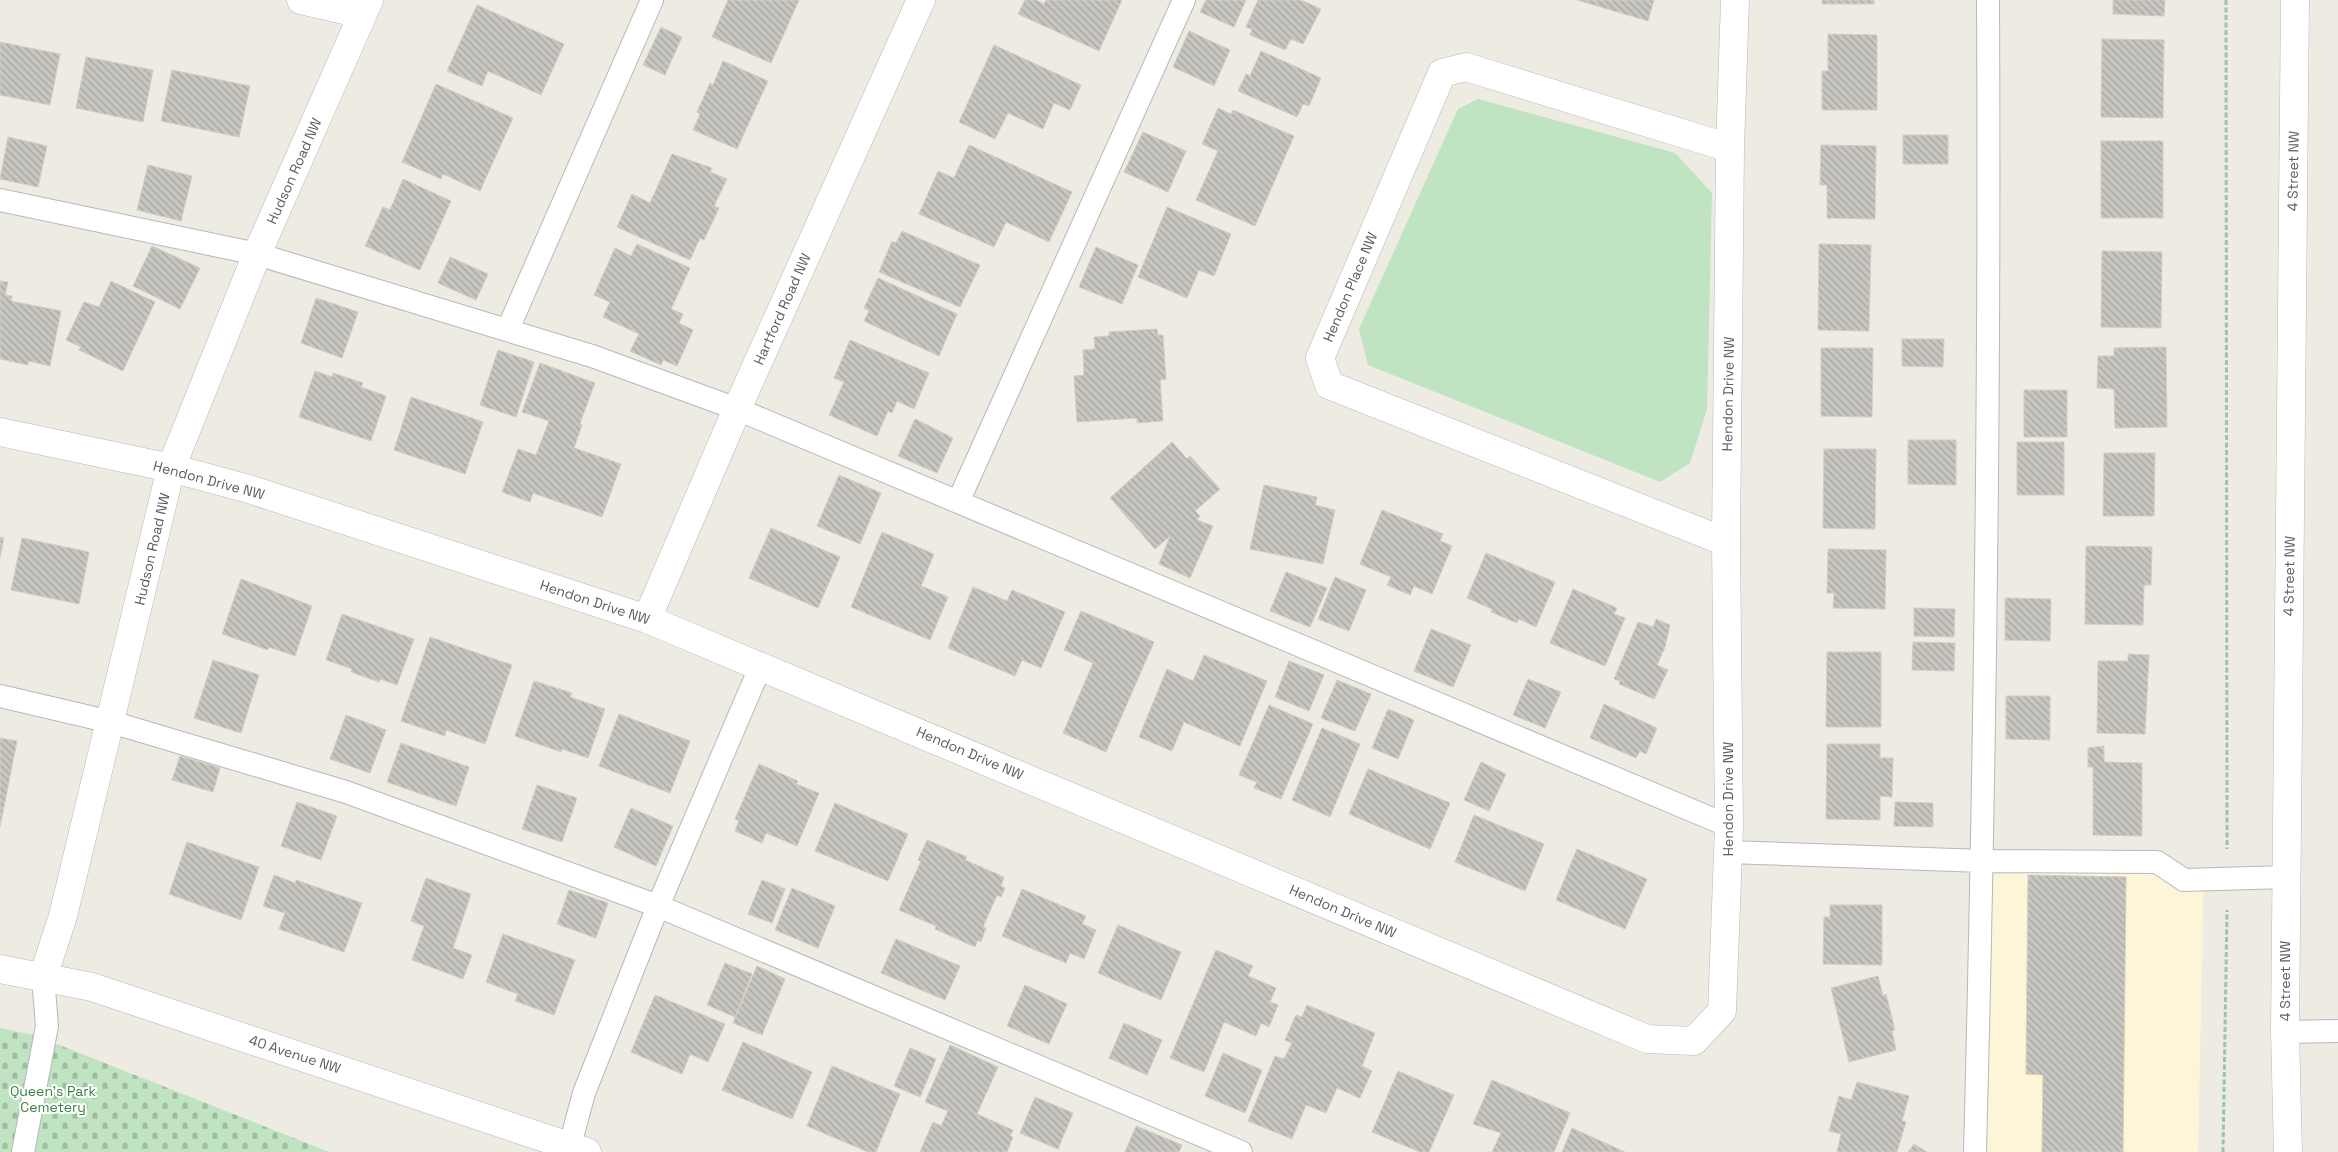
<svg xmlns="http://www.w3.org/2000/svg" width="2338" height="1152" font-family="'Space Grotesk',sans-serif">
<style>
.commercial{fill:#fcf5d8}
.cemetery{fill:url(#cemetery-stones)}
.park{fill:#c0e3c1}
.building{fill:url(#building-back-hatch);stroke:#d1cdc1}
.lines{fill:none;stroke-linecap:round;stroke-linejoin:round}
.service-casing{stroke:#b5b8bc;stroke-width:24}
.minor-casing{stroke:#b5b8bc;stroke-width:29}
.tertiary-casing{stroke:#b5b8bc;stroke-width:29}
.secondary-casing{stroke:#b6b9be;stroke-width:29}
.path{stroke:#9ac3a8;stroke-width:3;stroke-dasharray:5 2.5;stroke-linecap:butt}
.service{stroke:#fff;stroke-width:22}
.minor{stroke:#fff;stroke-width:28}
.tertiary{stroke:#fff;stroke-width:28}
.secondary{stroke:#fff;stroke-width:28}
.labels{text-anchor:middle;stroke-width:4;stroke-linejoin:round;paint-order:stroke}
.street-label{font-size:14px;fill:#5b5e62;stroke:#fff}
.park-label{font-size:14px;fill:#398340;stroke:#fff}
</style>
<defs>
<pattern id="cemetery-stones" width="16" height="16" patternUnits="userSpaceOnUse" patternTransform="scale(1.25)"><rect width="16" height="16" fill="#c0e3c1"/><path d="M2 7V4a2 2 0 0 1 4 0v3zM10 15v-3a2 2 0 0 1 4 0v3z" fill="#9fbba0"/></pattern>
<pattern id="building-back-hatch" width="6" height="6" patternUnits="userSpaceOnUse" patternTransform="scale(1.25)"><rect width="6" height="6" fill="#c8c6c0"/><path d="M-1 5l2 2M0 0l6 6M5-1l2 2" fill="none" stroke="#a5a49f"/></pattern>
</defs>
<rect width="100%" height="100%" fill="#edebe2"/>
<path class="commercial" d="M1988,868L2204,871L2198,1152H1986Z"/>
<path class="cemetery" d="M0,1028L34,1035L329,1152H0Z"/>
<path class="park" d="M1478,99L1675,153L1712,193L1707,409L1690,463L1660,482L1368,365L1359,329L1458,109Z"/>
<path class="building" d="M728,0H799L771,63L712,37Z
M1025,0H1036L1044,4L1046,0H1122L1099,51L1018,14Z
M1206,0H1246L1234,27L1200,12Z
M1258,0H1301L1321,9L1303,44L1291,39L1285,50L1250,35L1252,29L1246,27Z
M1577,0H1654L1648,21Z
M1822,0H1874V4H1822Z
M2113,0H2165L2164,16L2113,14Z
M477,5L564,44L541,95L488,71L482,86L447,71Z
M661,27L682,37L665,75L643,65Z
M1189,31L1230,50L1214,86L1173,67Z
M1828,34L1877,35V110H1822V71H1828Z
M2102,39L2164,40L2163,118L2101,117Z
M0,42L60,54L50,105L0,95Z
M994,45L1081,85L1070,110L1054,103L1043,129L1008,113L995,139L959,122Z
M1261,51L1321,78L1309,106L1303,104L1297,117L1238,91L1246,74L1250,76Z
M86,57L153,70L143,122L76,108Z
M723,61L768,81L737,149L693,130L700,114L697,112L710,83L713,85Z
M172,70L250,86L239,137L161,121Z
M436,84L513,118L480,191L443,174L441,179L402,162Z
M1218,108L1231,114L1233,110L1294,136L1255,226L1196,200L1218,151L1202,144Z
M1143,132L1186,151L1168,192L1124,172Z
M1903,135H1948V164H1903Z
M8,137L47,146L38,187L0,179Z
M2101,141H2163V218H2101Z
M969,145L1072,192L1049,242L1006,222L994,247L919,214L938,171L954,178Z
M1821,145L1876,146L1875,219L1827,218V185H1820Z
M672,154L712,168L710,172L727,179L714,206L719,208L704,240L700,238L690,260L617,227L632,194L650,203Z
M148,165L192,176L181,221L137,210Z
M403,179L451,201L420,270L365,246L383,207L390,210Z
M1167,207L1231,234L1214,276L1199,270L1187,298L1138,277Z
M902,231L980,265L960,307L879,272L892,241L896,243Z
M637,244L690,268L671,309L683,314L679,323L693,330L677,366L663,360L661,365L630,351L639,334L603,317L610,302L594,295L615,248L631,256Z
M1819,244L1871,245L1869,331L1818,330Z
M152,246L200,268L180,309L133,286Z
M1096,247L1138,265L1122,304L1079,287Z
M2102,251L2162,252L2161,328L2101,327Z
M450,257L488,274L476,300L438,283Z
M878,278L957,314L939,356L864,321L869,311L864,308Z
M0,281L8,282L5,295L12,296L11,301L61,311L50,366L29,361L28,365L0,359Z
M111,281L155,302L123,371L79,350L81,347L66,340L84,302L99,307Z
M316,298L358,312L342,358L301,343Z
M1157,329L1158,335H1163L1166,379L1160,380L1163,421L1137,423V418L1077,422L1074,376L1084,375L1083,350L1095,349L1094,337L1109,336V332Z
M1902,339H1944L1943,367L1902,366Z
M850,340L929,373L914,409L897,401L892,413L888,411L877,436L829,415L844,382L834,378Z
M2166,347L2167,427L2115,428L2114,389L2097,388L2098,356H2114V348Z
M1821,348H1873L1872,417L1821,416Z
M498,350L534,362L516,417L480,405Z
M540,363L595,383L580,423L582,425L574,448L621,464L602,517L533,493L530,502L502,492L518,449L536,455L549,421L522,412Z
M315,371L332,377L333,373L363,383L361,387L386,396L371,441L299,417Z
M2024,390H2067V437H2024Z
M411,397L483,422L465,474L394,450Z
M915,419L953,438L937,473L898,456Z
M1908,440H1956V485L1908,484Z
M1172,442L1187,459L1190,456L1220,489L1195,511L1200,516L1197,520L1213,526L1190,578L1159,564L1170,536L1155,549L1110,498Z
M2017,442H2064V495H2017Z
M1824,449H1876L1875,529L1823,528Z
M2104,453H2155L2154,516H2103Z
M839,475L881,493L860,544L817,526Z
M1264,485L1317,497L1315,505L1335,510L1323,564L1250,549Z
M1382,510L1443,534L1440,541L1452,546L1432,594L1414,586L1410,595L1387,585L1391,577L1360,564Z
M771,528L840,557L818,608L749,578Z
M882,532L934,554L921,586L948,597L930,640L851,607Z
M0,537L4,538L0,558Z
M22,538L89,552L79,604L11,590Z
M2086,546L2152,547L2151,585H2144L2143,625L2085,624Z
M1828,549L1886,550L1885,609L1833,608L1834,593H1827Z
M1486,553L1555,582L1536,627L1519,619L1517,623L1491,612L1492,609L1467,598Z
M1286,572L1327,588L1310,627L1270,611Z
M1335,577L1366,590L1349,631L1318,619Z
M241,579L312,606L295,656L269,647L268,650L222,634Z
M973,587L1007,601L1012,590L1065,612L1041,668L1022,660L1015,676L948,648Z
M1573,589L1617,608L1614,614L1625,618L1605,666L1550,643Z
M2005,598L2051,599L2050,641L2005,640Z
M1914,608L1955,609L1954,637L1914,636Z
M1081,611L1154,642L1106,752L1063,733L1093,663L1064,650Z
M342,614L414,639L397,685L380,679L379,682L351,672L352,669L326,660Z
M1656,619L1670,625L1665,647L1657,665L1668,670L1654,699L1619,684L1620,681L1614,679L1638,622L1653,627Z
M1431,629L1471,645L1453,687L1414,671Z
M430,637L512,665L485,744L446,730L445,736L401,721Z
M1913,642L1955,643L1954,671L1912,670Z
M1827,652H1881V727H1826Z
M2128,654L2149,655L2145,734L2097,733L2098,661H2128Z
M1204,655L1267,681L1240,746L1184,722L1172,751L1139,737L1167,669L1193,681Z
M213,660L259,675L241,733L194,718Z
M1289,661L1324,675L1309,711L1275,697Z
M1528,679L1561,692L1545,728L1513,715Z
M1337,680L1371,694L1355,731L1321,718Z
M534,681L572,693L570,697L605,709L588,758L562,749L561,752L515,736Z
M2006,696H2050V740L2006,739Z
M1604,704L1657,728L1646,754L1640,751L1636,758L1590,738Z
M1269,705L1313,724L1281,799L1254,788L1257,782L1239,775Z
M1388,709L1414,720L1398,759L1372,748Z
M619,714L690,741L670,793L599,766Z
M346,715L386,730L370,773L330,759Z
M1322,728L1360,744L1330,817L1292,800Z
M0,738L17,741L0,827Z
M401,743L469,767L456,806L387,782Z
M1827,744H1880V758H1893L1892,797L1880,796V820L1826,819Z
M2104,746V762L2142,763V836L2093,835V767H2088V748Z
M180,756L220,768L213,792L172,780Z
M1481,762L1506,774L1489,811L1464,800Z
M759,764L798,781L796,784L819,793L797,846L766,833L762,843L735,831L739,821L735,819Z
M1368,769L1450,803L1430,849L1349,814Z
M537,785L577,798L562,842L522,829Z
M297,802L337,816L321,860L281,846Z
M1895,802L1933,803V827L1894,826Z
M835,803L908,834L888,881L815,851Z
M631,808L673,826L656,866L614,847Z
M1474,815L1544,844L1525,891L1455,862Z
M927,840L967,857L965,860L1004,877L1001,886L1005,888L1001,897L997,895L983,927L986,928L981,942L978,940L975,947L935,929L936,926L899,910L921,861L918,860Z
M187,842L259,867L241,920L169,894Z
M1577,849L1647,879L1625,929L1556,900Z
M274,875L295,883L296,880L362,903L344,952L279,929L285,913L263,906Z
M2028,875L2126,877L2123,1152H2042L2043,1075L2026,1074Z
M426,878L471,894L453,948L472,955L463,979L412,960L424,926L411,921Z
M762,880L785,889L772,923L748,914Z
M792,888L835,906L818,948L775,930Z
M1022,889L1086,916L1082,924L1096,930L1084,959L1070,953L1066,963L1002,936Z
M569,890L608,903L596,938L557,924Z
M1830,905H1882V965L1823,964L1824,917H1830Z
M1118,925L1181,952L1161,1000L1098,973Z
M503,934L575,960L554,1015L515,1001L518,994L486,982Z
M896,939L960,966L945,1000L881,973Z
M1216,950L1253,966L1248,976L1276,988L1270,1002L1278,1005L1269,1027L1261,1023L1256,1036L1224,1022L1204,1072L1170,1058Z
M725,963L752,974L735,1017L707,1005Z
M757,966L785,979L762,1035L733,1023Z
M1878,976L1883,996L1886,994L1895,1030L1892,1031L1896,1050L1849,1062L1831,988Z
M1025,985L1067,1004L1049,1044L1007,1026Z
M655,995L725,1024L708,1062L690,1054L682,1074L631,1052Z
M1307,1005L1375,1033L1362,1066L1372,1071L1360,1098L1337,1088L1326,1113L1306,1105L1292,1139L1248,1121L1275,1056L1284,1059L1292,1043L1285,1040L1296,1015L1302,1017Z
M1124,1023L1162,1040L1147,1075L1109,1058Z
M743,1042L812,1072L792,1119L722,1090Z
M950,1045L998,1067L977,1114L1013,1130L1010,1136L1013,1137L1007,1152H920L933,1122L941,1126L948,1111L925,1102Z
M910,1048L936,1059L920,1097L894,1086Z
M1223,1053L1262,1070L1245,1113L1205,1096Z
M832,1066L900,1094L876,1152H868L807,1126Z
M1398,1071L1454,1095L1429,1152H1420L1372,1132Z
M1492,1080L1570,1113L1554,1152H1492L1501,1133L1473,1124Z
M1857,1082L1909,1096L1902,1121L1906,1122L1897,1152H1837L1841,1134L1829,1131L1839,1096L1851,1100Z
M1035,1097L1073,1113L1058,1149L1020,1133Z
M1136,1126L1182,1145L1179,1152H1125Z
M1572,1128L1625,1152H1562Z
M1914,1144L1927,1152H1908Z"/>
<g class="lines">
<defs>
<path id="service" d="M0,200L257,254L592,356L737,409L1729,826
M508,329L652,0
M958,502L1184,0
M0,696L111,722L346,792L658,906L1241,1152
M1728,852L1983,861L2157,862L2184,880L2286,877
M2285,1032L2338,1031
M570,1145L584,1093L658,906L761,665
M23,1152L47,1026L43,977
M1975,1152C1985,768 1990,384 1988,0"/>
<path id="minor" d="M301,0L362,14
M0,432L171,468L249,489L647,619L1647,1039L1694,1041L1722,1011L1729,826L1726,542L1730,148L1735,0
M1726,542L1329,385L1320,358L1442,73L1466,67L1730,148
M647,619L737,409L921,0
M43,977L63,916L171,468L257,254L369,0"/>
<path id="tertiary" d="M0,969L92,987L587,1152"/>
<path id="secondary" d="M2288,1152L2285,1032L2295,0"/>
</defs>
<use href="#service" class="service-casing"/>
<use href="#minor" class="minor-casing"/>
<use href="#tertiary" class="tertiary-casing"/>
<use href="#secondary" class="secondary-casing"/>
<path class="path" d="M2226,0L2227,849
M2223,1152L2227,910"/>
<use href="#service" class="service"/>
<use href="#minor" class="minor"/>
<use href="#tertiary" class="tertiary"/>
<use href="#secondary" class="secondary"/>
</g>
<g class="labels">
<g class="street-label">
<text transform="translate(294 171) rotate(-66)" y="5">Hudson Road NW</text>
<text transform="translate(2293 171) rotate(-89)" y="5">4 Street NW</text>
<text transform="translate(1350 287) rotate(-67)" y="5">Hendon Place NW</text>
<text transform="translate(782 309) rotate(-66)" y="5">Hartford Road NW</text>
<text transform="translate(1728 394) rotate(-89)" y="5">Hendon Drive NW</text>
<text transform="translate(209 480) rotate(15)" y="5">Hendon Drive NW</text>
<text transform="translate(152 549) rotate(-77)" y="5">Hudson Road NW</text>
<text transform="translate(2289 576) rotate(-89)" y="5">4 Street NW</text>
<text transform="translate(595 602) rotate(18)" y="5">Hendon Drive NW</text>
<text transform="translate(970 753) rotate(23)" y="5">Hendon Drive NW</text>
<text transform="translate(1728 799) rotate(-90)" y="5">Hendon Drive NW</text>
<text transform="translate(1343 911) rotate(23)" y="5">Hendon Drive NW</text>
<text transform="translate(2285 981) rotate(-90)" y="5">4 Street NW</text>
<text transform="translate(295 1054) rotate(18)" y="5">40 Avenue NW</text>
</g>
<g class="park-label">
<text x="53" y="1096">Queen's Park<tspan x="53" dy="16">Cemetery</tspan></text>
</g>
</g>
</svg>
